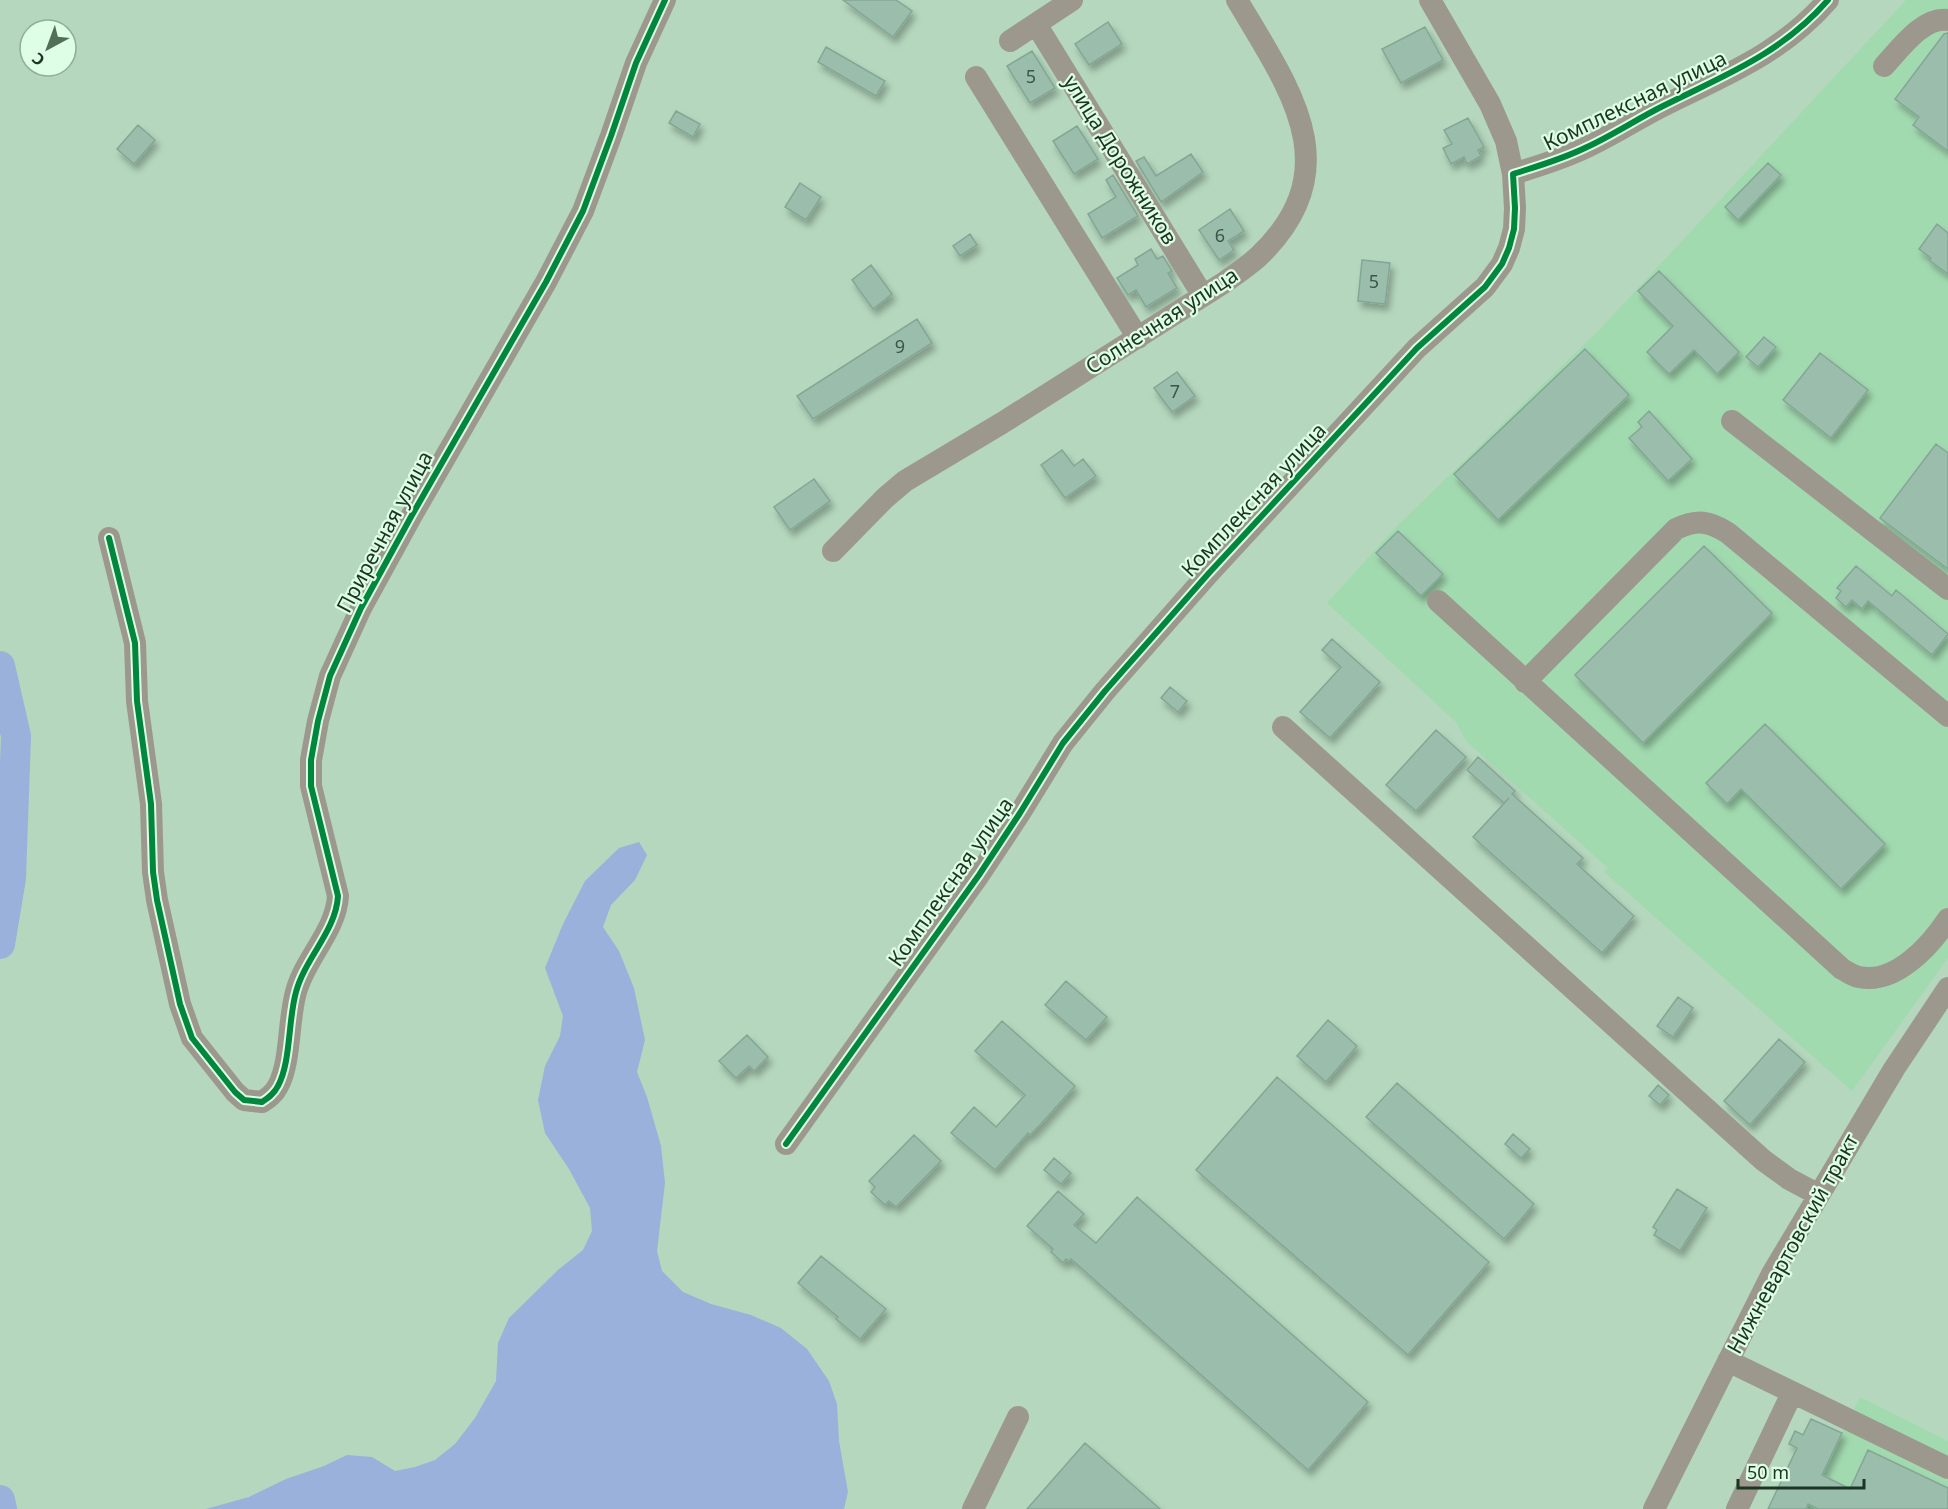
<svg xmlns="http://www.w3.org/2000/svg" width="1948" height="1509" font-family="'Noto Sans',sans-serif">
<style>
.built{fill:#a2dab0}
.water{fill:#99b1db}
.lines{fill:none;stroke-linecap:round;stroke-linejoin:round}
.river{stroke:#99b1db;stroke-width:30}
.building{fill:#9bbeac;stroke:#84a695;stroke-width:1.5;filter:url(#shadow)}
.minor{stroke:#9d988e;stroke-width:22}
.cycleway-casing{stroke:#defee5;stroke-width:10}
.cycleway{stroke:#00873e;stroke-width:6}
.labels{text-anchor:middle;stroke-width:4.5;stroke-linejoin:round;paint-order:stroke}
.number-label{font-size:18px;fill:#3b5744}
.street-label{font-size:21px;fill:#1b3522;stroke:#defee5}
</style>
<defs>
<filter id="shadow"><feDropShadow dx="3.5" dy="6" stdDeviation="3" flood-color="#0004"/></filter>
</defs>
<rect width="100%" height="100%" fill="#b4d7bd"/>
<path class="built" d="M1906,0H1948V958L1852,1091L1604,872L1608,868L1466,741L1456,722L1327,603L1395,528L1600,329Z
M1860,1397L1948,1441V1509H1768L1811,1419L1842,1433Z"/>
<path class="water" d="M639,842L647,855L635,880L611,905L603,927L619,951L634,988L645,1040L637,1072L647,1097L661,1146L665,1183L657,1251L662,1271L683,1292L711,1304L751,1315L781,1328L807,1349L829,1381L837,1404L839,1441L848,1492L844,1509H206L249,1497L286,1479L324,1466L347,1455L372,1457L395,1471L415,1467L435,1460L455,1444L475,1418L496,1381L498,1343L509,1318L558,1270L583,1250L592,1231L590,1208L569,1169L545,1133L538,1100L545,1066L560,1036L563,1016L545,968L563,924L585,881L619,848Z"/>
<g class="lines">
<path class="river" d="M0,666L16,736L11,878L0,944
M0,1500L2,1509"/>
</g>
<path class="building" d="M843,0H896L912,11L893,37Z
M1108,22L1122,44L1089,65L1075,44Z
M1425,27L1443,60L1401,83L1382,49Z
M1948,33V151L1913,125L1919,117L1895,99L1944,34Z
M826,47L885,81L876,96L818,62Z
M1032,51L1055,88L1030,103L1007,66Z
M676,111L700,124L693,137L669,123Z
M1468,118L1484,147L1478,150L1481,156L1467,164L1464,157L1451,164L1443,148L1452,144L1444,130Z
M138,125L155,140L134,164L117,149Z
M1077,126L1098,159L1074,174L1053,141Z
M1191,154L1203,172L1161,202L1136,161L1144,157L1156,176Z
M1768,163L1781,175L1738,220L1725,207Z
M1113,175L1138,216L1102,238L1088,214L1116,197L1106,180Z
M800,183L821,197L806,220L785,207Z
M1230,209L1244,231L1228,241L1234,250L1219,260L1199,230Z
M1937,224L1948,233V274L1929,260L1931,258L1919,249Z
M970,234L977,245L960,256L953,246Z
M1151,249L1157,259L1163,256L1172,271L1168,273L1177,288L1146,307L1136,290L1128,295L1117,278L1138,265L1135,259Z
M1362,260L1390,263L1385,304L1358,301Z
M871,265L892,294L873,309L852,280Z
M1659,271L1739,352L1717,374L1694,350L1669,374L1647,352L1673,326L1638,291Z
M917,319L932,343L813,419L797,396Z
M1764,337L1776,347L1758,367L1746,357Z
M1585,349L1629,395L1498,520L1454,474Z
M1820,353L1868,390L1831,438L1783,400Z
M1177,372L1195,396L1172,412L1154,388Z
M1649,411L1692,459L1668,481L1629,438L1642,427L1638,422Z
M1936,444L1948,453V569L1880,518Z
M1062,450L1074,466L1083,459L1096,476L1065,498L1041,465Z
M814,479L830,501L790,530L774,507Z
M1398,531L1443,574L1421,596L1376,553Z
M1704,546L1772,613L1643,743L1575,675Z
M1856,566L1892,596L1896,590L1948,634L1932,655L1868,601L1862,609L1852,600L1846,607L1836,598L1841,591L1837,588Z
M1332,639L1380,682L1330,738L1300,712L1341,667L1322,650Z
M1170,687L1187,701L1178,712L1161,698Z
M1765,724L1885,844L1841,889L1741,789L1727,804L1706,783Z
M1436,730L1466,757L1416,811L1386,785Z
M1478,757L1515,791L1512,794L1583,858L1577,864L1634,916L1602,953L1473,837L1509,798L1504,803L1467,770Z
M1066,981L1107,1017L1086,1040L1045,1005Z
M1678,997L1693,1008L1673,1037L1657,1026Z
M1328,1020L1357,1046L1326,1082L1297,1056Z
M1002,1021L1075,1086L1040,1125L1030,1135L1028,1133L995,1170L951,1133L974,1107L996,1127L1025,1095L975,1051Z
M747,1035L768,1057L754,1071L749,1066L736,1078L719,1061Z
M1779,1039L1805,1062L1750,1125L1724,1101Z
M1277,1077L1489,1262L1408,1355L1196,1170Z
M1397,1083L1534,1204L1504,1239L1366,1117Z
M1658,1085L1669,1095L1660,1105L1649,1096Z
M1513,1134L1530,1149L1521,1158L1505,1144Z
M914,1135L941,1161L896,1207L889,1201L885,1205L871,1192L875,1187L869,1181Z
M1054,1158L1071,1173L1061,1184L1044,1170Z
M1677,1189L1707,1208L1680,1251L1654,1235L1657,1230L1653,1227Z
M1058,1191L1084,1214L1074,1225L1096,1243L1137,1197L1368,1402L1308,1470L1071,1259L1069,1261L1066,1259L1063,1263L1051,1252L1053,1249L1027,1226Z
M821,1256L886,1309L860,1339L836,1319L838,1317L798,1283Z
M1811,1419L1842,1433L1822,1475L1850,1489L1868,1450L1948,1488V1509H1818L1808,1504L1806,1509H1768L1797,1448L1789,1444L1795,1431L1803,1435Z
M1085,1443L1160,1509H1027Z"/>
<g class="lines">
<path class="minor" d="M1430,0L1490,104L1506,141L1513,174
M1036,24L1203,296
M1010,41L1072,0
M1884,66C1900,49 1923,16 1948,20
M976,77L1138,338
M1732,421L1948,589
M109,538L135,643L137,701L151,804L153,872L157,900L180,1004L192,1038L235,1092L244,1100L262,1102C268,1098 274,1094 278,1086C291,1062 288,1020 296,992C305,958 336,931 338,896L311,786V760L318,721L330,676L361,608L412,515L546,282L583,211L611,136L636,63L665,0
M833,551L885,498L905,481L1002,423L1225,282C1236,274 1248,266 1258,257C1351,169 1289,88 1237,0
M1438,601L1842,969C1848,972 1853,976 1859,977C1895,985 1930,946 1948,919
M1525,682L1676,529C1698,519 1709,521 1728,533L1948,716
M1283,727L1763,1160L1789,1179L1819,1195
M786,1144L979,875L1020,813L1063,743L1105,691L1209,573L1417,348L1485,287L1502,264L1509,248L1514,229L1515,208L1513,174C1538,166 1563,159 1587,147C1613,135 1637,119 1663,106C1725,75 1781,54 1828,0
M1728,1361L1948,1468
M973,1509L1018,1417
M1654,1509L1772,1274L1894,1069L1948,988
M1737,1509L1792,1393"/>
<defs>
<path id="cycleway" d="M109,538L135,643L137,701L151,804L153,872L157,900L180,1004L192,1038L235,1092L244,1100L262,1102C268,1098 274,1094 278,1086C291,1062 288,1020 296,992C305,958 336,931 338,896L311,786V760L318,721L330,676L361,608L412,515L546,282L583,211L611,136L636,63L665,0
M786,1144L979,875L1020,813L1063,743L1105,691L1209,573L1417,348L1485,287L1502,264L1509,248L1514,229L1515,208L1513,174C1538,166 1563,159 1587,147C1613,135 1637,119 1663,106C1725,75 1781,54 1828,0"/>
</defs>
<use href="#cycleway" class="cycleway-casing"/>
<use href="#cycleway" class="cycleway"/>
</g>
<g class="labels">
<g class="number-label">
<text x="1031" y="83">5</text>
<text x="1220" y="242">6</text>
<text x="1374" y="288">5</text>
<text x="900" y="353">9</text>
<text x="1175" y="398">7</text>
</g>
<g class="street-label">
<text transform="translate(1635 101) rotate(-26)" y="7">Комплексная улица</text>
<text transform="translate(1120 160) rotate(58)" y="7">улица Дорожников</text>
<text transform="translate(1162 321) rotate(-33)" y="7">Солнечная улица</text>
<text transform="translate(1254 500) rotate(-47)" y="7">Комплексная улица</text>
<text transform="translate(385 532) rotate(-62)" y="7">Приречная улица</text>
<text transform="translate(951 882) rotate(-55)" y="7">Комплексная улица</text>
<text transform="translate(1793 1244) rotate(-61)" y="7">Нижневартовский тракт</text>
</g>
</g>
<g transform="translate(48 48) rotate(221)"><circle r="28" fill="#defee5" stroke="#90ae97" stroke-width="1.5"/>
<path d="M0-4.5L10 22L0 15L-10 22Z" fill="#516e58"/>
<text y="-9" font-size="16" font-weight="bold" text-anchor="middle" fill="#1b3522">С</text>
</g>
<path d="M1738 1479v9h126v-9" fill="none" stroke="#1b3522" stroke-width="3"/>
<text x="1747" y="1479" font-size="18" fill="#1b3522" stroke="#defee5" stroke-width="4.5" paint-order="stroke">50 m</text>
</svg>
